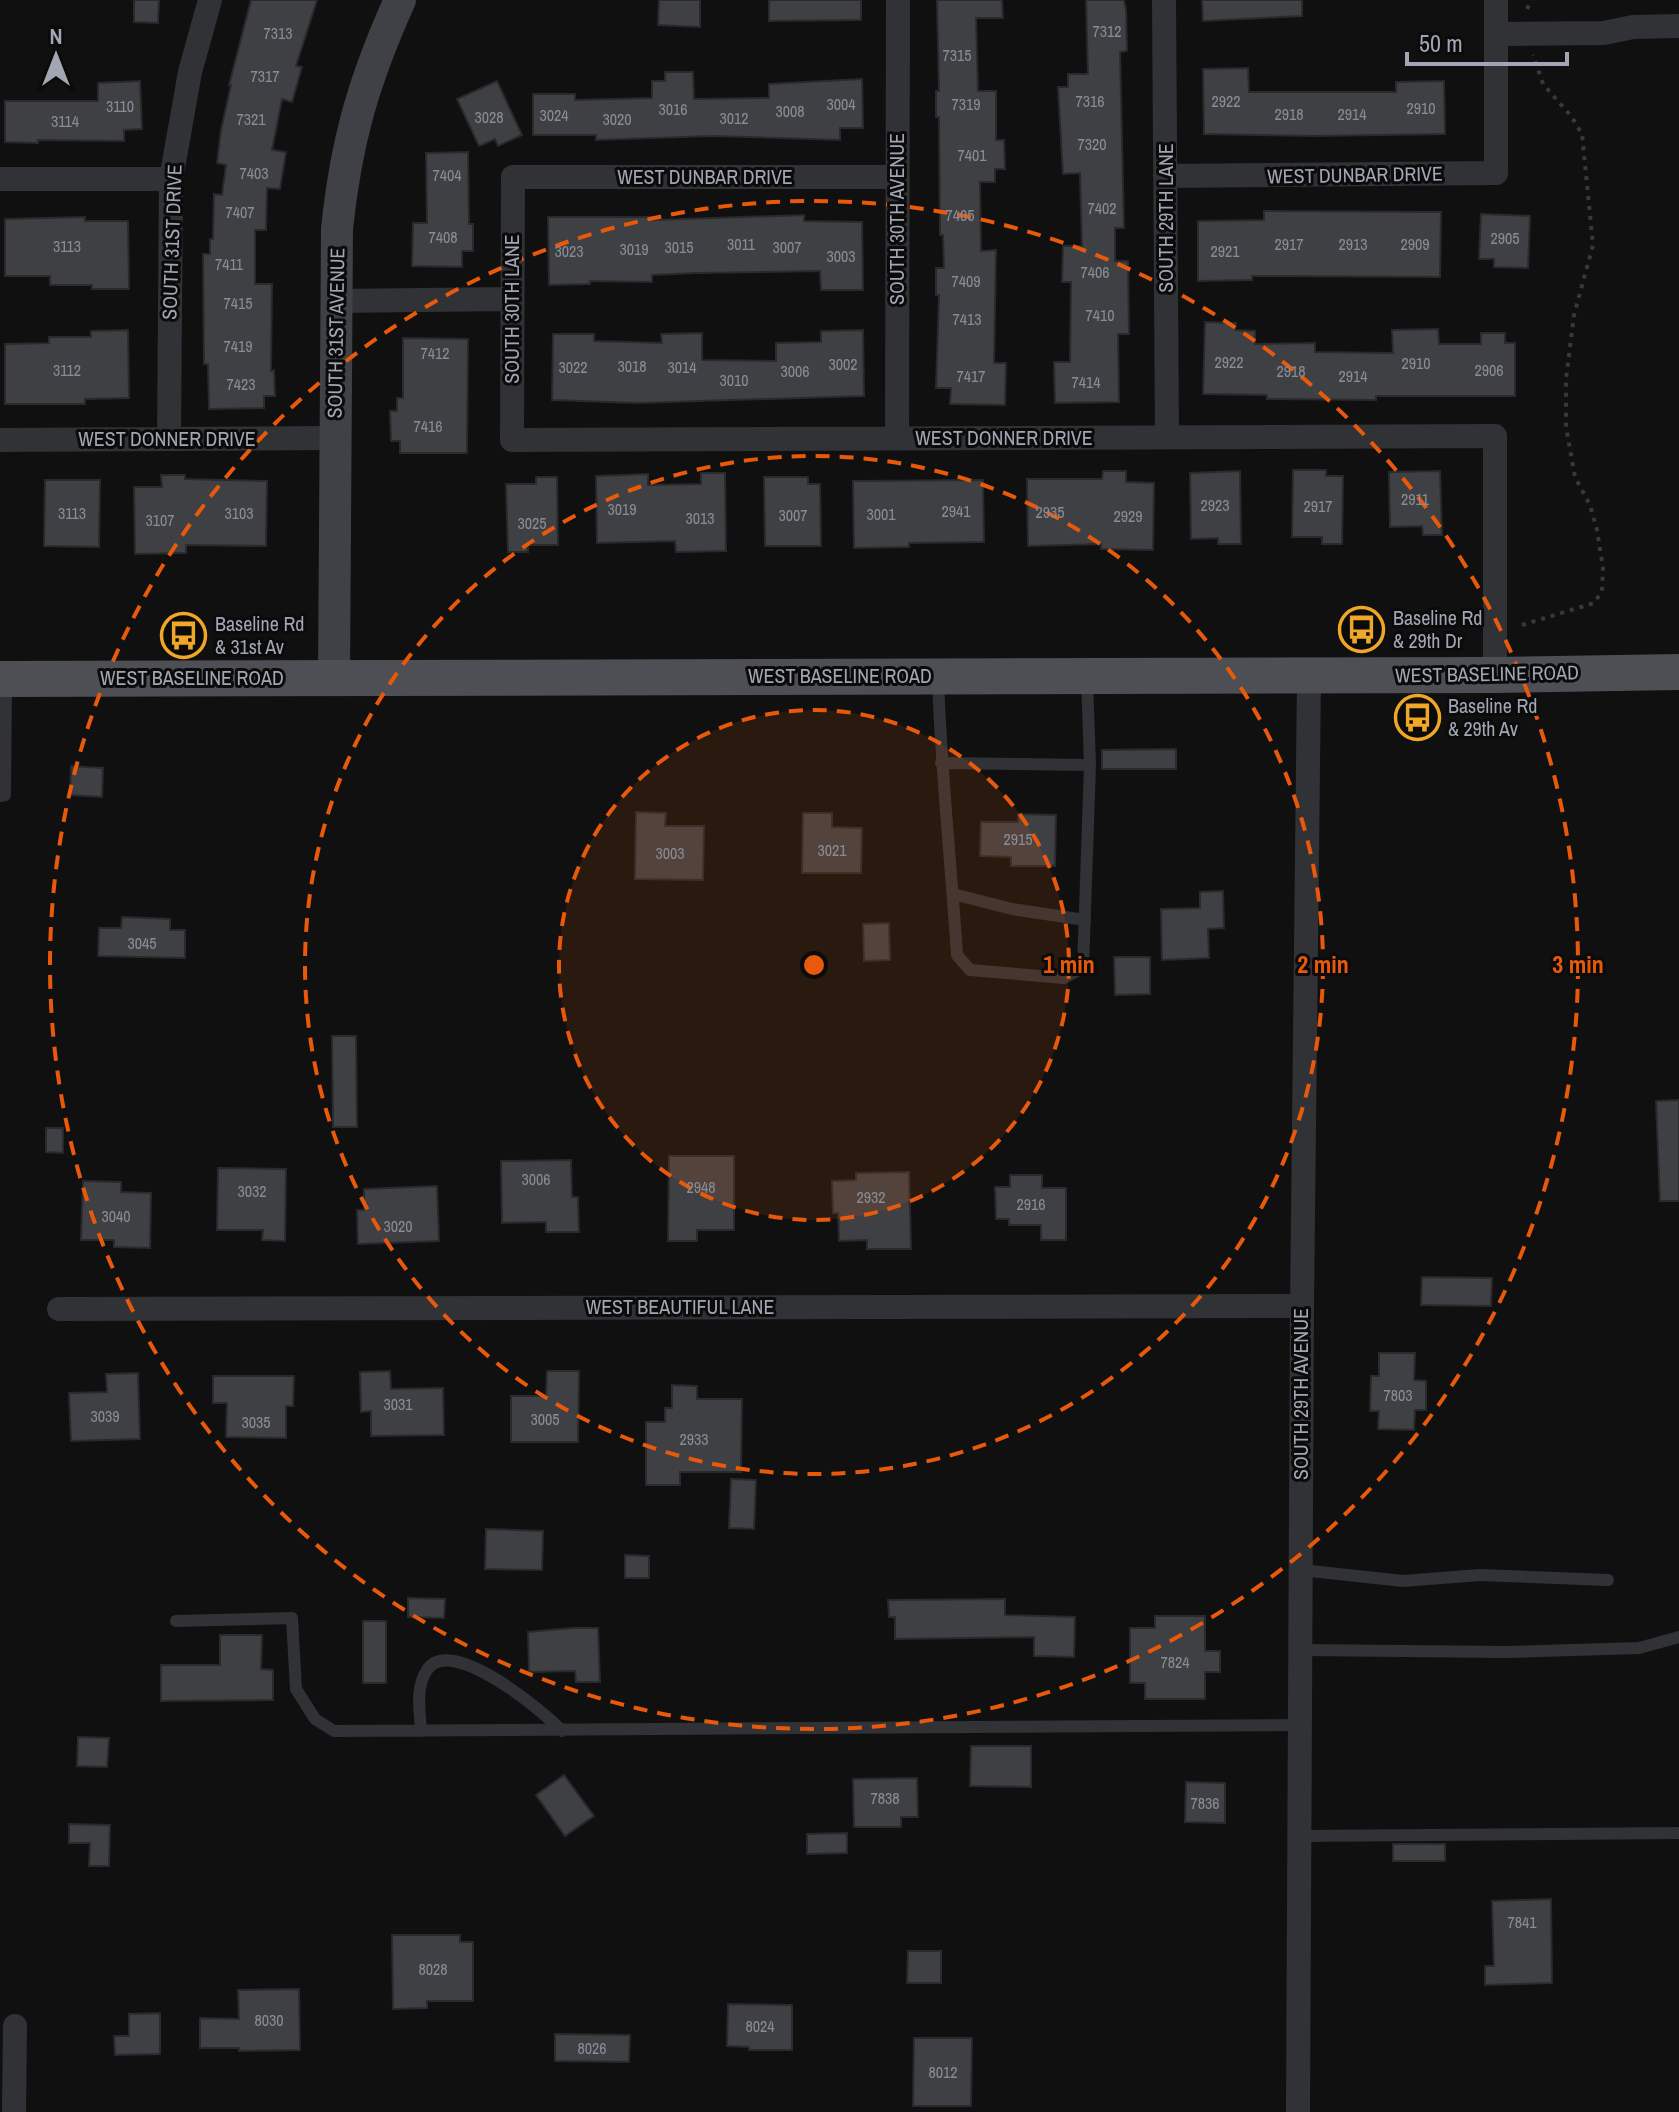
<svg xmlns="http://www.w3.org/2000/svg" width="1679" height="2112" font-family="'Archivo Narrow',sans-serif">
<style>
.building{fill:#3f4044;stroke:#2a2a2d;stroke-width:2}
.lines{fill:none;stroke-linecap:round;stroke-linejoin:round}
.path{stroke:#37393d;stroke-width:4;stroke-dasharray:4 6;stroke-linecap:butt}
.lane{stroke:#313236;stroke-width:12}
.street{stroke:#313236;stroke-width:24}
.secondary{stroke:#3f4146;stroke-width:32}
.primary{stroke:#4d4f55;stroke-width:36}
.ring{fill:none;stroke:#e8590c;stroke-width:4;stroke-dasharray:14 10}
.labels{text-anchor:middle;stroke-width:6;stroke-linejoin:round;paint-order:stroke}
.number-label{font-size:16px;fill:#888c96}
.street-label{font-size:20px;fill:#a1a6b2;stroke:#0b0b0c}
.poi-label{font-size:20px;fill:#a1a6b2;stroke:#0b0b0c;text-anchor:start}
.centre{fill:#e8590c;stroke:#0b0b0c;stroke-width:4}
.ring-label{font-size:24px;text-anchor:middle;font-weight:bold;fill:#e8590c;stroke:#0b0b0c;stroke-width:6;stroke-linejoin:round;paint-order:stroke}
</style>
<rect width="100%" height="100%" fill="#101011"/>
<path class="building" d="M134,0H159L158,23L134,22Z
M251,0H317L296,66L302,67L292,102L282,99L272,150L286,152L280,189L267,188L266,230H255V284H272L271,371L274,370L275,396H264V408L209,409L208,364H204L203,254H210V239H213L214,194L222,195L226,165L217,163L221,130L231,85H229Z
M659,0H700V27L658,25Z
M769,0H861V20L769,21Z
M937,0H1002L1003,18H976L978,91H996V140H1004L1005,169H995V182H980L981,251L996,250L994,363H1006L1005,405L950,404L951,388H936L939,295H936V268H944L943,235H940L939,117H936V91H939Z
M1086,0H1124L1126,10L1127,51L1120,52L1124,228H1115V261H1128L1129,334H1118L1119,402L1055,403L1054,362H1070L1071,282H1062L1063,246H1082L1080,173L1063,174L1058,87H1068V74H1088Z
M1202,0H1302V16L1203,21Z
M1248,68L1249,92H1396V82L1444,81L1445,134L1316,136L1204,134L1203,69Z
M665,72H693L694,99L769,98V84L862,79L863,128H840V140L713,136L596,140V135H533V94H575V100L652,98V81H665Z
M140,81L142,129L124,130V141L38,140V143L5,142V101H98V83Z
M497,81L522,135L498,146L495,139L479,146L457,99Z
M468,152L469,224H473V251H462V267L412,266L413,223H427L426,153Z
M1264,211L1441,212L1440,277L1252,276V280L1198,281V221L1264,220Z
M1481,214L1530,216L1528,268L1494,267V259H1479Z
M804,215V221L862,222L863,290H821L820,271L697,273L652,275V282L590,281V284L549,285L548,217H653V220Z
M85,217V221H128L129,289H92V285H50V276H5V219Z
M1205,322L1236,323L1235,330L1255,331V344L1315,343V352L1393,353L1392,330L1438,329L1439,344H1481V333H1505V343H1515V396H1376V400L1267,399V395L1203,394Z
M128,330L129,398L85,399V404H5V344L49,343V337H91V331Z
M863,330L864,396L636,403L552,400L553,334H594V341L662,343L661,334L702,333V360L776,361V343L821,342V331Z
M403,338L468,339L467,453H400V441H391L390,411H397V398H403Z
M1293,470H1326V476H1343L1342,544H1322V537H1292Z
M1103,471H1126V482L1154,483L1153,550L1101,549V544L1028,546L1027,479H1102Z
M1240,471L1241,544H1218V538L1191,539L1190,473Z
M1440,471L1442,535H1423L1422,526L1390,527L1389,472Z
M701,473H725L726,551L676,552L675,541L597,543L596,476L648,474V485L701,484Z
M161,475H185V479L267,481L266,546L186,545V553L135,554L134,487H162Z
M536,477H557L558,545H528V552H508L506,484H536Z
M764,477H808V484H820L821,546H765Z
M45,480H100L99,547L44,546Z
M983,480L984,542L909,543V547L854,548L853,481Z
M1176,749V769H1102V750Z
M71,766L103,768L102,797L70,795Z
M636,812L666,813L665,826H704L703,880L635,879Z
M803,813H832V827L862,828L861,873H802Z
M1018,814L1056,815L1055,866H1011V857L980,856L981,822H1018Z
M1223,891L1224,928L1208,929L1209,958L1162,960L1161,909L1200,908V892Z
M122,917L170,919V930H185V958L98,956L99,928H121Z
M889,923L890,960L864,961L863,924Z
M1114,957H1150V994L1115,995Z
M332,1036H356L357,1127H333Z
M1679,1100V1201H1660L1656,1101Z
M46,1128H63V1153L46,1152Z
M669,1156H734V1230H697V1241H668Z
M571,1160L572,1197H578L579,1232H546V1222L502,1223L501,1161Z
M218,1168L286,1169L285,1241L262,1240L263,1230H217Z
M909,1172L911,1249H867V1240L839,1241L838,1213H833L832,1181L856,1180V1173Z
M1010,1175H1042V1188H1066V1240H1041V1225H1009V1219H996L995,1187H1010Z
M83,1181L121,1182V1192L151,1193L150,1248L114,1247V1240H81Z
M437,1186L439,1241L358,1244L357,1210H364V1189Z
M1422,1277L1492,1278L1491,1306L1421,1305Z
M1379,1353H1415L1414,1380L1426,1381V1410H1415L1414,1430L1378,1429L1379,1411H1370L1371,1376H1379Z
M390,1371L391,1389L443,1388L444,1435L371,1436V1411L361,1412L360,1372Z
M547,1371H579L578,1442H511V1396H546Z
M138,1373L140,1439L71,1441L69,1393L107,1392L106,1374Z
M213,1376H294L293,1406H286V1438L226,1437L227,1403H213Z
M672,1385L697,1386V1399H742L741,1472H680V1485H646V1422H665V1408H672Z
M731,1479L756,1480L754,1529L729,1528Z
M486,1529L543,1531L542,1570L485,1569Z
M625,1555L649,1556V1578H625Z
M408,1598L445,1599L444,1618L408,1617Z
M1005,1599V1615L1075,1617L1074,1657L1034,1656V1637L895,1639V1617H889L888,1600Z
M1155,1616H1205V1651H1220V1672H1205V1699H1145V1683H1130V1628H1155Z
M363,1621H386V1683H363Z
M573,1628H598L600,1682H576L575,1671L529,1672L528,1632Z
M220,1635H262L261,1669L273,1670V1700L161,1701V1665H220Z
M78,1737L109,1738L107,1767L77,1766Z
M971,1746H1031V1787L970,1786Z
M564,1775L594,1816L565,1836L536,1795Z
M917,1778L918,1817H901V1827H854L853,1779Z
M1186,1782L1225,1783V1823L1185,1822Z
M69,1824L110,1825L109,1866H89L90,1843H69Z
M847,1833V1853L807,1854V1834Z
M1393,1844H1445V1861H1393Z
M1551,1899L1552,1983L1485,1985V1966H1494L1492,1901Z
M392,1935H460V1942H473V2001H427V2008L393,2009Z
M908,1951H941V1983H907Z
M299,1989L300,2050L239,2051V2048H200V2018L239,2019L238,1990Z
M728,2004L792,2005V2050H749V2047L727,2046Z
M160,2013V2054L115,2055L114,2036H129V2014Z
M555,2034L630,2035L629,2062L555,2061Z
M914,2038H972L971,2106H913Z"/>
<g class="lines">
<path class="path" d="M1527,9L1532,0
M1522,625L1594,603L1602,591L1603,568L1597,530L1590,505L1575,477L1566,427V379L1574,315L1593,245L1582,134L1571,116L1543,84L1533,55"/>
<path class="lane" d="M938,679C941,771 951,863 957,955L970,970L1064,978L1083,968L1090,765L1087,679
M941,763L1090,765
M0,796L5,795L6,683
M953,894L1012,909L1085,920
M1301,1570L1403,1581L1480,1575L1608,1580
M176,1621L292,1618L296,1689L315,1719L334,1731L1301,1725
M1301,1650L1507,1652L1639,1648L1679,1637
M421,1731C420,1712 415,1688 427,1670C451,1634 543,1711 562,1731
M1299,1836L1679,1833"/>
<path class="street" d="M1164,0L1167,437
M1496,34L1604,33L1633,27L1679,26
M1165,176L1496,173V0
M897,177H513L512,440L1495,436V675
M0,179H171
M335,301L512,299
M897,438L898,0
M169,439L171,179L190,72L210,0
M0,440L335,438
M59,1309L1302,1306
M14,2112L15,2026
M1298,2112L1302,1306L1309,676"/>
<path class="secondary" d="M334,676L337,229C346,141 364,80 400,0"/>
<path class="primary" d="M0,679L1495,675L1679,672"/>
</g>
<circle cx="814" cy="965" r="255" fill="#e8590c" fill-opacity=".12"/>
<g class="ring">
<circle cx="814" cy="965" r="255"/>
<circle cx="814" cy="965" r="509"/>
<circle cx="814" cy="965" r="764"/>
</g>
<defs>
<symbol id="bus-ring" viewBox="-11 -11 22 22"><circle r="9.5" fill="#0b0b0c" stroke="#f0a728" stroke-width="1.5"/><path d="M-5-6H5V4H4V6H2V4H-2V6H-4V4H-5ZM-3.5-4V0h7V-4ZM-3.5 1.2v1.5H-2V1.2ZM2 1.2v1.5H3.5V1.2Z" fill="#f0a728"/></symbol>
</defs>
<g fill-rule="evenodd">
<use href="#bus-ring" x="1336" y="604" width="51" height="51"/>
<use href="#bus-ring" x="158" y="610" width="51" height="51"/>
<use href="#bus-ring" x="1392" y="692" width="51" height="51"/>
</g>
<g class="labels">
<g class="number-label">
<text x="1107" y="37">7312</text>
<text x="278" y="39">7313</text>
<text x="957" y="61">7315</text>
<text x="265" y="82">7317</text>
<text x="1090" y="107">7316</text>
<text x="1226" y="107">2922</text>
<text x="841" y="110">3004</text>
<text x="966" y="110">7319</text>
<text x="120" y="112">3110</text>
<text x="1421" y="114">2910</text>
<text x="673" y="115">3016</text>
<text x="790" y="117">3008</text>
<text x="1289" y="120">2918</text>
<text x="1352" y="120">2914</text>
<text x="554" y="121">3024</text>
<text x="489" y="123">3028</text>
<text x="734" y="124">3012</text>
<text x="251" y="125">7321</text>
<text x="617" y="125">3020</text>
<text x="65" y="127">3114</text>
<text x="1092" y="150">7320</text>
<text x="972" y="161">7401</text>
<text x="254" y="179">7403</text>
<text x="447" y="181">7404</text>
<text x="1102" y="214">7402</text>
<text x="240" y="218">7407</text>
<text x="960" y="221">7405</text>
<text x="443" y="243">7408</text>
<text x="1505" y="244">2905</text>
<text x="741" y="250">3011</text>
<text x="1289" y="250">2917</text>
<text x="1353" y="250">2913</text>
<text x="1415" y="250">2909</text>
<text x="67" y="252">3113</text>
<text x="679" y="253">3015</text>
<text x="787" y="253">3007</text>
<text x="634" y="255">3019</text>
<text x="569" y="257">3023</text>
<text x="1225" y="257">2921</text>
<text x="841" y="262">3003</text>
<text x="229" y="270">7411</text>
<text x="1095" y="278">7406</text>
<text x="966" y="287">7409</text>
<text x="238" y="309">7415</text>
<text x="1100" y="321">7410</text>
<text x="967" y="325">7413</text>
<text x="238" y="352">7419</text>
<text x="435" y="359">7412</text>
<text x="1229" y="368">2922</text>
<text x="1416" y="369">2910</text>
<text x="843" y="370">3002</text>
<text x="632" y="372">3018</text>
<text x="573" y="373">3022</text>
<text x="682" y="373">3014</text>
<text x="67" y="376">3112</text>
<text x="1489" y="376">2906</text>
<text x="795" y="377">3006</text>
<text x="1291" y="377">2918</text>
<text x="971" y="382">7417</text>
<text x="1353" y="382">2914</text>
<text x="734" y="386">3010</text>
<text x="1086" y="388">7414</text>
<text x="241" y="390">7423</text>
<text x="428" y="432">7416</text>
<text x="1415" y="505">2911</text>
<text x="1215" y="511">2923</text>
<text x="1318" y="512">2917</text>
<text x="622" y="515">3019</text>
<text x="956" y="517">2941</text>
<text x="1050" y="518">2935</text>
<text x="72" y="519">3113</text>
<text x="239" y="519">3103</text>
<text x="881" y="520">3001</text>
<text x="793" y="521">3007</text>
<text x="1128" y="522">2929</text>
<text x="700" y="524">3013</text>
<text x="160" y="526">3107</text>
<text x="532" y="529">3025</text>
<text x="1018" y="845">2915</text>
<text x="832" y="856">3021</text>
<text x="670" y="859">3003</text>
<text x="142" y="949">3045</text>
<text x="536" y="1185">3006</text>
<text x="701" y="1193">2948</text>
<text x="252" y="1197">3032</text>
<text x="871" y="1203">2932</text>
<text x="1031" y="1210">2916</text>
<text x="116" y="1222">3040</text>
<text x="398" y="1232">3020</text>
<text x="1398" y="1401">7803</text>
<text x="398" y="1410">3031</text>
<text x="105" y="1422">3039</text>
<text x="545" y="1425">3005</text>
<text x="256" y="1428">3035</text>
<text x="694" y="1445">2933</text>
<text x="1175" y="1668">7824</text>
<text x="885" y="1804">7838</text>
<text x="1205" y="1809">7836</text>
<text x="1522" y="1928">7841</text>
<text x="433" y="1975">8028</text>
<text x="269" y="2026">8030</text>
<text x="760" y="2032">8024</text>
<text x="592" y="2054">8026</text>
<text x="943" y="2078">8012</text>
</g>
<g class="street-label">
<text transform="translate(1355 175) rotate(-1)" y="7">WEST DUNBAR DRIVE</text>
<text x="705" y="184">WEST DUNBAR DRIVE</text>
<text transform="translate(1166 218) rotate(-90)" y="7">SOUTH 29TH LANE</text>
<text transform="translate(897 219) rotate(-90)" y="7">SOUTH 30TH AVENUE</text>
<text transform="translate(172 242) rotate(-88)" y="7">SOUTH 31ST DRIVE</text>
<text transform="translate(512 309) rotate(-90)" y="7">SOUTH 30TH LANE</text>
<text transform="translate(336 333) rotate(-89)" y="7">SOUTH 31ST AVENUE</text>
<text x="1004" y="445">WEST DONNER DRIVE</text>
<text x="167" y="446">WEST DONNER DRIVE</text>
<text transform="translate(1487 674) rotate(-1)" y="7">WEST BASELINE ROAD</text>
<text x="840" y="683">WEST BASELINE ROAD</text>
<text x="192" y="685">WEST BASELINE ROAD</text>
<text x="680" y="1314">WEST BEAUTIFUL LANE</text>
<text transform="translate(1301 1394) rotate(-90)" y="7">SOUTH 29TH AVENUE</text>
</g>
<g class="poi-label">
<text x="1393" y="625">Baseline Rd<tspan x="1393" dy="23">&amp; 29th Dr</tspan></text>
<text x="215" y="631">Baseline Rd<tspan x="215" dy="23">&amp; 31st Av</tspan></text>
<text x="1448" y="713">Baseline Rd<tspan x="1448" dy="23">&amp; 29th Av</tspan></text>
</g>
</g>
<circle cx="814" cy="965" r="12" class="centre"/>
<g class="ring-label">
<text x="1069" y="973">1 min</text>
<text x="1323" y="973">2 min</text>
<text x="1578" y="973">3 min</text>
</g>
<g transform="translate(56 56)" stroke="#0b0b0c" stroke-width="6" paint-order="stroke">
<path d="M0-6L14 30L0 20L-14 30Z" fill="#a1a6b2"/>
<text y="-12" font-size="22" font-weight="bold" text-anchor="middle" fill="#a1a6b2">N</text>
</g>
<path d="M1407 52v12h160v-12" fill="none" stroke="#a1a6b2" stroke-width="4"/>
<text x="1419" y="52" font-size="24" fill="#a1a6b2" stroke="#0b0b0c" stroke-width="6" paint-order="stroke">50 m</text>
</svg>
